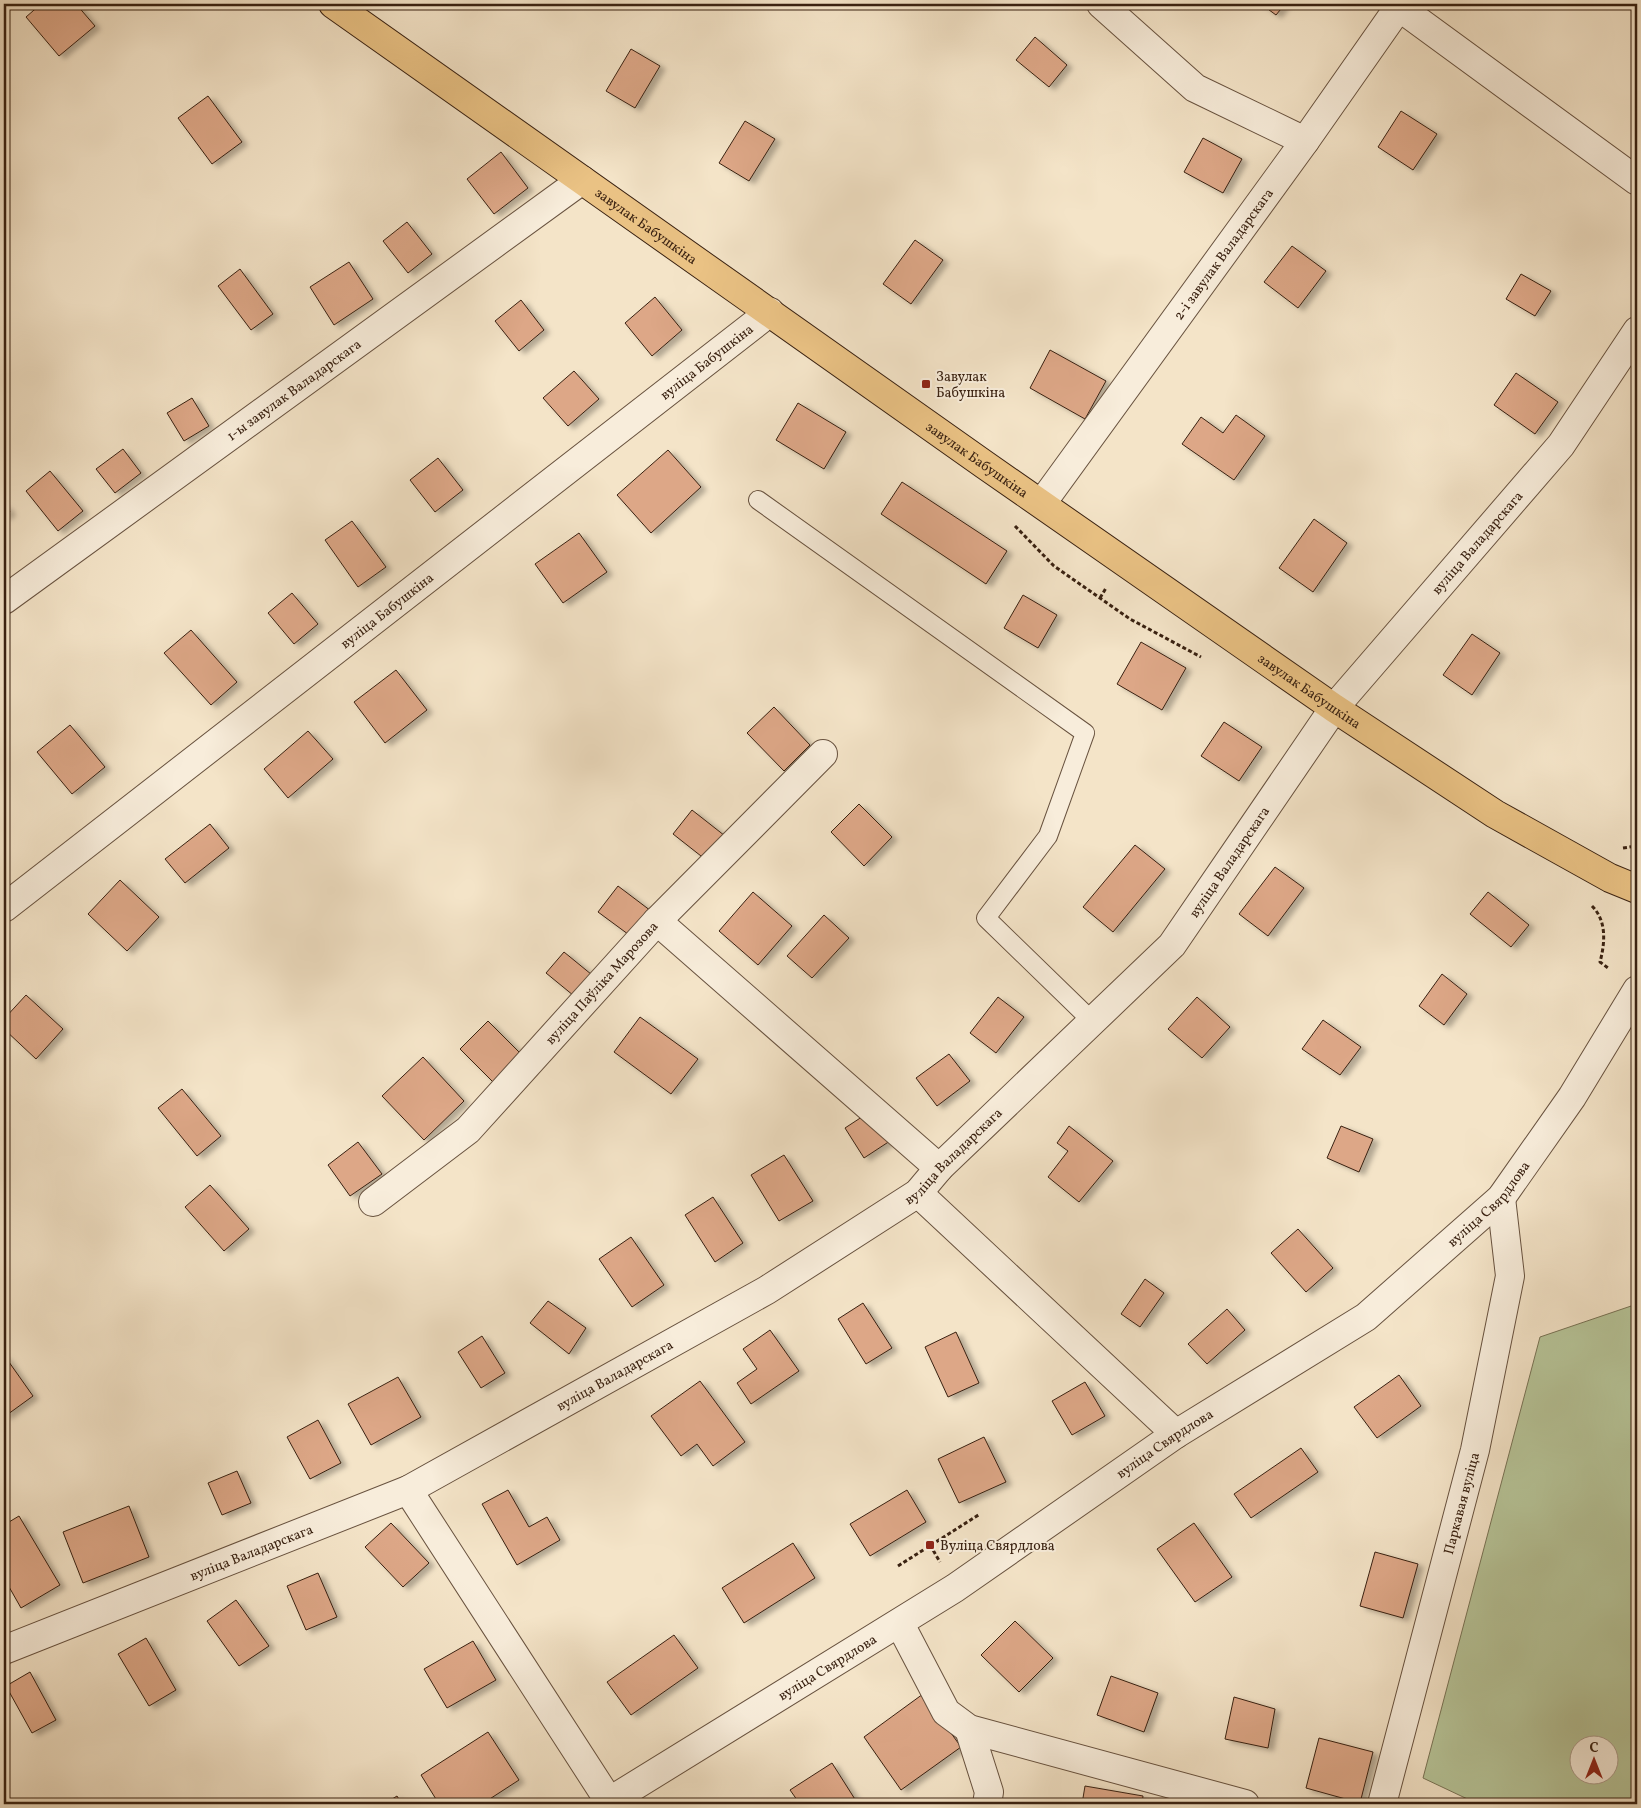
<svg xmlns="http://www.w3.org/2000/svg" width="1641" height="1808" font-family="Vollkorn,serif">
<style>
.green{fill:#b7c599;stroke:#787355;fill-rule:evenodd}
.building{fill:#dda787;stroke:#392111;filter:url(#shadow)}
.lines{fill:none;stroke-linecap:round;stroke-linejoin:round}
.service-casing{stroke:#68523f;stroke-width:20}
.minor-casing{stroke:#68523f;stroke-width:30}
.tertiary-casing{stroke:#68523f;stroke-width:30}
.primary-casing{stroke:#392111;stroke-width:30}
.path{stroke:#392111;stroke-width:3;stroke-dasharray:4 2.5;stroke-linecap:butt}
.service{stroke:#f8eddb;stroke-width:18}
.minor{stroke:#f8eddb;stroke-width:28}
.tertiary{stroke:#f8eddb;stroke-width:28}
.primary{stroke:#eac284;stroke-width:28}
.poi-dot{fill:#8f2418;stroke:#f8eddb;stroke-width:2}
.labels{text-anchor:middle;stroke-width:4;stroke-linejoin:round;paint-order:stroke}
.street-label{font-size:14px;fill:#392111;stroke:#f8eddb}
.poi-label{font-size:14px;fill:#392111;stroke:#f8eddb;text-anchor:start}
</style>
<defs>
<filter id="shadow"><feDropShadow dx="5.5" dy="3" stdDeviation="2.5" flood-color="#0004"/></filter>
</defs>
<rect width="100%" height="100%" fill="#f4e4c8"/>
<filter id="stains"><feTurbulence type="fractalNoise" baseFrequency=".004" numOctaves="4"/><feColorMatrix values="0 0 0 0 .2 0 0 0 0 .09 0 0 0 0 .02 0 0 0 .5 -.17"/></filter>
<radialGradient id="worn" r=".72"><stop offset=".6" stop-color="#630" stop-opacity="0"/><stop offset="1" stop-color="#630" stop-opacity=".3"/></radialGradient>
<path class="green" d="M1637,1304V1804H1478L1423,1778L1540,1337ZM1578,1746H1608V1776H1578Z"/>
<path class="building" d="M41,4H76L95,26L59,56L26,17Z
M1261,4H1285L1276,15Z
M1035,37L1067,65L1049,87L1016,60Z
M631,49L660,66L635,108L606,91Z
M208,96L242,142L212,164L178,118Z
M1401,111L1437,134L1413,170L1378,147Z
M745,121L775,139L749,181L719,163Z
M1203,138L1242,159L1223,193L1184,172Z
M501,152L528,188L494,214L467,179Z
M407,222L432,254L408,273L383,241Z
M915,240L943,260L911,304L883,284Z
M1292,246L1326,271L1298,308L1264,282Z
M349,262L373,299L334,325L310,287Z
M240,269L273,314L251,330L218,286Z
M1521,274L1551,291L1535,316L1506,299Z
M655,297L682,330L652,356L625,323Z
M521,300L544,330L519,351L495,321Z
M1050,350L1106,381L1085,419L1030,388Z
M574,371L599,399L568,426L543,398Z
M1516,373L1558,402L1535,434L1494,405Z
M192,398L209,426L184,441L167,413Z
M798,403L846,432L824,469L776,440Z
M1236,415L1265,436L1234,480L1182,444L1201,417L1223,433Z
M123,449L141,473L115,493L96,469Z
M668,450L701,487L651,533L617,495Z
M438,458L463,490L435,512L410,480Z
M50,471L83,511L58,531L26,491Z
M902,482L1007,551L986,584L881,514Z
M4,504L10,512L4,518Z
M1314,519L1347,543L1313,592L1279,568Z
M352,521L386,567L358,587L325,540Z
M579,533L607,572L563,603L535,564Z
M292,593L318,624L294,644L268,613Z
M1023,595L1057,615L1038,648L1004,628Z
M191,630L237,682L211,705L164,653Z
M1472,634L1500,653L1472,695L1443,675Z
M1141,642L1186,668L1162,710L1117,684Z
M396,670L427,710L385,743L354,702Z
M774,707L810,745L784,771L747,733Z
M1224,722L1262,747L1239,781L1201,756Z
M70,725L105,767L72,794L37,752Z
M308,731L333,759L288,798L264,769Z
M859,804L892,837L864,866L831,832Z
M692,810L734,843L715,867L673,834Z
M210,824L229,848L185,883L165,859Z
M1135,845L1165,869L1113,932L1083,907Z
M1275,867L1304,888L1268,936L1239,914Z
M120,880L159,917L127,951L88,914Z
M618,886L655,914L636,940L598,912Z
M753,892L792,926L758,965L719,931Z
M1488,892L1529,925L1511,947L1470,914Z
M824,915L849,938L812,978L787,956Z
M564,952L597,979L579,1000L546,973Z
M1442,974L1467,994L1444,1025L1419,1006Z
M26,995L63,1029L36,1059L4,1029V1019Z
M998,997L1024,1017L996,1053L970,1033Z
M1197,997L1230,1027L1202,1058L1168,1029Z
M640,1017L698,1059L671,1094L614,1052Z
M1323,1020L1361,1047L1340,1075L1302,1049Z
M488,1021L522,1055L494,1083L460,1049Z
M949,1054L970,1081L937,1106L916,1078Z
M423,1057L464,1101L424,1140L382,1096Z
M182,1089L221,1136L197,1156L158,1108Z
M874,1109L893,1139L864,1158L845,1128Z
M1069,1126L1113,1161L1079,1202L1048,1177L1068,1151L1057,1143Z
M1341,1126L1373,1139L1359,1172L1327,1158Z
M358,1142L382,1174L350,1196L328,1165Z
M784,1155L813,1201L779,1221L751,1175Z
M210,1185L249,1229L224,1251L185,1207Z
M713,1197L743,1243L715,1262L685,1215Z
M1298,1229L1333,1268L1306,1292L1271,1253Z
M631,1237L664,1285L632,1307L599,1259Z
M1145,1279L1164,1293L1140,1327L1121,1314Z
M548,1301L586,1328L569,1354L530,1323Z
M863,1303L892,1348L866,1364L838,1319Z
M1227,1309L1245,1330L1207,1364L1188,1344Z
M770,1330L799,1371L751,1404L737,1383L757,1369L743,1349Z
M956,1332L979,1383L948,1397L925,1347Z
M482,1336L505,1373L481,1388L458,1352Z
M4,1355L33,1396L4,1417Z
M1399,1375L1421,1406L1377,1438L1354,1407Z
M398,1377L421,1417L371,1445L348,1404Z
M700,1381L745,1442L713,1466L697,1444L681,1456L651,1416Z
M1085,1382L1105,1416L1072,1435L1052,1401Z
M318,1420L341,1463L310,1479L287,1437Z
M984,1437L1006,1482L959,1503L938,1459Z
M1301,1448L1318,1472L1251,1518L1234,1494Z
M237,1471L251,1503L222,1515L208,1483Z
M508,1490L529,1527L547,1517L560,1540L517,1565L482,1504Z
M907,1490L926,1522L870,1556L850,1524Z
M129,1506L149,1557L83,1583L63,1532Z
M19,1516L60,1585L21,1608L4,1578V1525Z
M391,1523L429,1563L403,1587L365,1547Z
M1194,1523L1232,1577L1195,1602L1157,1549Z
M793,1543L815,1578L744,1623L722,1588Z
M1375,1552L1418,1564L1403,1618L1360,1606Z
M318,1573L337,1617L306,1630L287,1586Z
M236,1600L269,1646L239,1666L207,1621Z
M1015,1621L1053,1658L1019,1692L981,1655Z
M674,1635L698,1668L631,1715L607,1682Z
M146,1638L176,1690L149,1706L118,1654Z
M473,1641L496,1680L447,1708L424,1669Z
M30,1672L56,1720L32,1733L6,1686Z
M1111,1676L1158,1693L1144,1732L1097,1715Z
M923,1694L961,1747L901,1790L864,1737Z
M1234,1697L1275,1709L1268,1748L1225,1739Z
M488,1732L519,1780L482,1804H439L421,1775Z
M1319,1738L1373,1752L1360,1803L1306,1788Z
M832,1763L858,1804H800L790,1790Z
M1085,1786L1143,1796L1142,1804H1082Z
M397,1796L402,1804H384Z"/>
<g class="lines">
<defs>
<path id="service" d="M758,500L1085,733L1048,836L986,918L1092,1021"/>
<g id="minor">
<path d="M1101,4L1195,88L1305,141"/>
<path d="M1399,7L1637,181"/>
<path id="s1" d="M1042,503L1305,141L1401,4"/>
<path id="s2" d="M4,600L582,180"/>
<path id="s3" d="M4,908L770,312"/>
<path d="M657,921L939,1168"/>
<path d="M918,1193L1176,1434"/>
<path id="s4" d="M373,1202L468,1130L657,921L823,754"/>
<path d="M408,1490L609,1801"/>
<path d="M900,1624L946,1712L969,1729L1245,1804"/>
<path id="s5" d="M4,1650L408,1490L767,1290L918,1193L939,1168L1172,945L1334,708L1561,445L1637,331"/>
<path d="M969,1729L989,1792L987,1804"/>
</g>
<g id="tertiary">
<path id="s6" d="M605,1804L955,1588L1176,1434L1366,1317L1501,1198L1572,1097L1637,990"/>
<path id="s7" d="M1382,1804L1475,1450L1510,1276L1501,1198"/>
</g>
<g id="primary">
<path id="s8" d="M333,4L985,465L1334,708L1495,814L1610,878L1637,889"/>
</g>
</defs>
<use href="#service" class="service-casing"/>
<use href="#minor" class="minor-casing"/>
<use href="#tertiary" class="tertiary-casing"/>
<use href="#primary" class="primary-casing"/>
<path class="path" d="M1015,526L1054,566L1130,619L1201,657
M1100,598L1106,588
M1623,848L1637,846
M1592,906C1607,921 1605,943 1600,962L1608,968
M930,1545L940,1562
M898,1566L980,1514"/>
<use href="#service" class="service"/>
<use href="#minor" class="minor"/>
<use href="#tertiary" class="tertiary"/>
<use href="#primary" class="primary"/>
</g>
<g class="poi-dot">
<rect x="921" y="379" width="10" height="10" rx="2.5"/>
<rect x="925" y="1540" width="10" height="10" rx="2.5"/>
</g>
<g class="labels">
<g class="street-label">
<text dy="5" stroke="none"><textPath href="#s8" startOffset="384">завулак Бабушкіна</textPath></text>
<text dy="5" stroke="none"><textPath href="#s1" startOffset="308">2-і завулак Валадарскага</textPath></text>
<text dy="5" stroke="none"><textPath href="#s3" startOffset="890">вуліца Бабушкіна</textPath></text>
<text dy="5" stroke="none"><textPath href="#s2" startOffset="358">1-ы завулак Валадарскага</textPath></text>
<text dy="5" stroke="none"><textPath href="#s8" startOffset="789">завулак Бабушкіна</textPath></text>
<text dy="5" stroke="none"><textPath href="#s5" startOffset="1886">вуліца Валадарскага</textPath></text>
<text dy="5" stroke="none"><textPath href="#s3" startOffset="485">вуліца Бабушкіна</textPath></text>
<text dy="5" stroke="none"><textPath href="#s8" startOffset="1194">завулак Бабушкіна</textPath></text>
<text dy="5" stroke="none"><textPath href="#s5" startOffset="1481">вуліца Валадарскага</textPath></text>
<text dy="5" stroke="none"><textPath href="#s4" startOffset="318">вуліца Паўліка Марозова</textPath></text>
<text dy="5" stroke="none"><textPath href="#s5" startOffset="1076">вуліца Валадарскага</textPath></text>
<text dy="5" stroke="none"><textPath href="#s6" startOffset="1071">вуліца Свярдлова</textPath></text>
<text dy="5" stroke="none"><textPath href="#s5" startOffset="671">вуліца Валадарскага</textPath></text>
<text dy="5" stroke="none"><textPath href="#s6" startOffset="666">вуліца Свярдлова</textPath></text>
<text dy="5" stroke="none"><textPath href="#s7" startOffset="311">Паркавая вуліца</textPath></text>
<text dy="5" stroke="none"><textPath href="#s5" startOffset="266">вуліца Валадарскага</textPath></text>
<text dy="5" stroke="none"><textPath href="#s6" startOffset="261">вуліца Свярдлова</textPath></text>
</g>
<g class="poi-label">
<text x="936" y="381">Завулак<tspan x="936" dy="16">Бабушкіна</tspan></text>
<text x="940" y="1550">Вуліца Свярдлова</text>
</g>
</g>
<rect width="1641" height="1808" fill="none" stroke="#f4e4c8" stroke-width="20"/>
<rect x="5" y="5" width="1631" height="1798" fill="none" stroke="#392111" stroke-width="2.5"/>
<rect x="10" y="10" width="1621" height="1788" fill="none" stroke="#392111"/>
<g transform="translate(1594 1760)"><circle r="24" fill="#f8eddb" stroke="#ac9b8a"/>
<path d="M0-4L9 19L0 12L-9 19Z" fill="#8f2418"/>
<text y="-8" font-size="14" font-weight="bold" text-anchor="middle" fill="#392111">С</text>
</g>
<rect width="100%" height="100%" filter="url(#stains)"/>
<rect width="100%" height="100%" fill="url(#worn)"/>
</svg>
